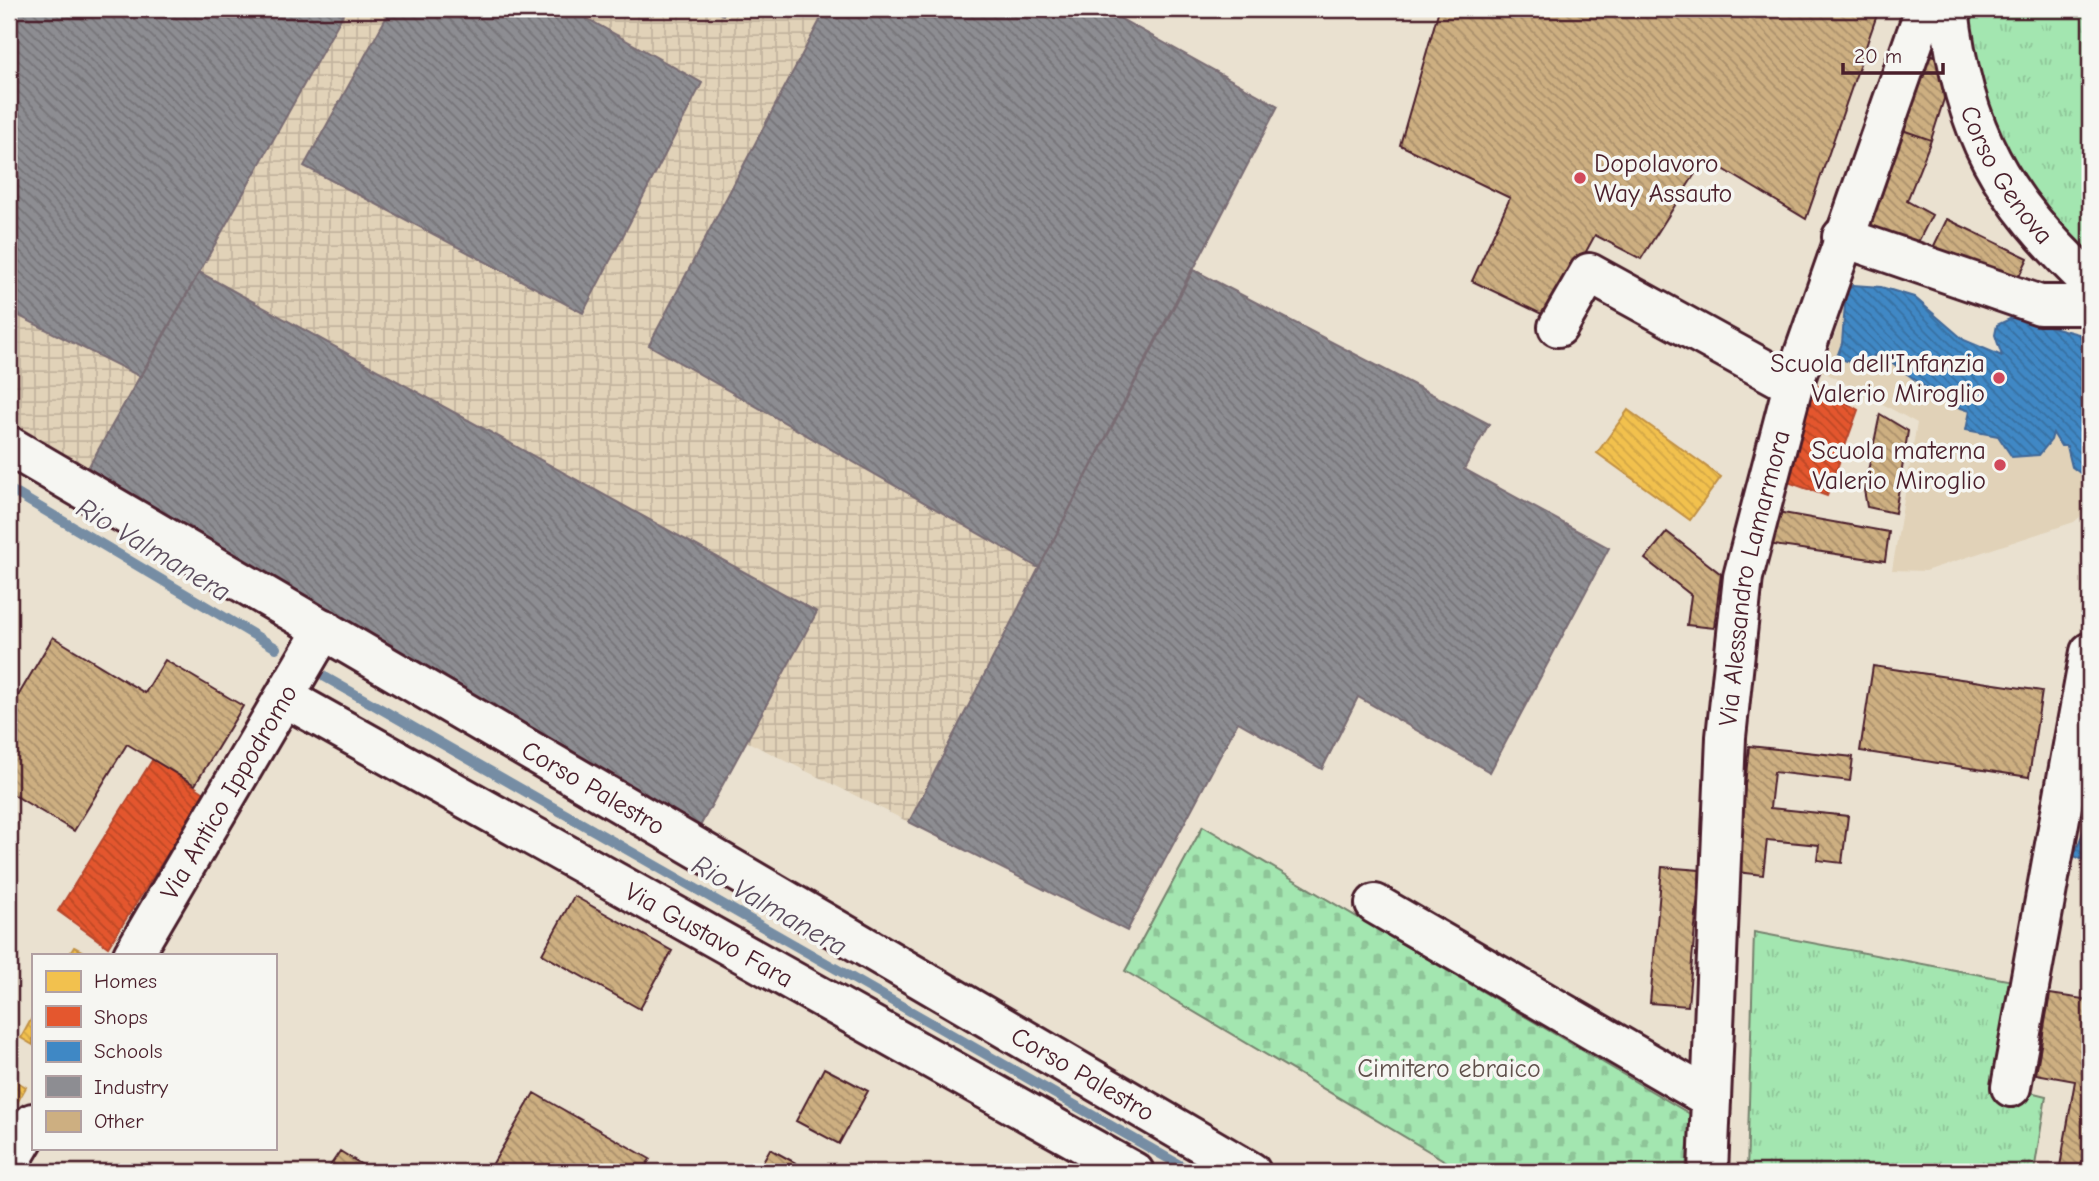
<svg xmlns="http://www.w3.org/2000/svg" width="2099" height="1181" font-family="'Comic Neue',sans-serif">
<style>
.built{fill:#e1d2b8}
.industrial{fill:url(#industrial-grid)}
.grass{fill:url(#grass-tufts);stroke:#76826e;stroke-width:2}
.cemetery{fill:url(#cemetery-stones);stroke:#76826e;stroke-width:2}
.homes{fill:url(#homes-back-hatch);stroke:#c09044;stroke-width:2}
.shops{fill:url(#shops-back-hatch);stroke:#b6462d;stroke-width:2}
.schools{fill:url(#schools-back-hatch);stroke:#426897;stroke-width:2}
.industry{fill:url(#industry-back-hatch);stroke:#796c73;stroke-width:2}
.lines{fill:none;stroke-linecap:round;stroke-linejoin:round}
.stream{stroke:#768da4;stroke-width:10}
.building{fill:url(#building-back-hatch);stroke:#4a1f2b;stroke-width:2}
.minor-casing{stroke:#4a1f2b;stroke-width:44}
.major-casing{stroke:#4a1f2b;stroke-width:44}
.minor{stroke:#f6f6f2;stroke-width:38}
.major{stroke:#f6f6f2;stroke-width:38}
.poi-dot{fill:#d1495b;stroke:#f6f6f2;stroke-width:2.5}
.labels{text-anchor:middle;stroke-width:7;stroke-linejoin:round;paint-order:stroke}
.poi-label{font-size:26px;fill:#4a1f2b;stroke:#f6f6f2;text-anchor:end}
.street-label{font-size:26px;fill:#4a1f2b;stroke:#f6f6f2}
.park-label{font-size:26px;fill:#60514c;stroke:#f6f6f2}
.water-label{font-size:28px;font-style:italic;fill:#5c4d5e;stroke:#f6f6f2}
</style>
<defs>
<pattern id="industrial-grid" width="8" height="8" patternUnits="userSpaceOnUse" patternTransform="scale(1.75)"><rect width="8" height="8" fill="#e1d2b8"/><path d="M0 4h8M4 0v8" fill="none" stroke="#c3b49e"/></pattern>
<pattern id="grass-tufts" width="24" height="20" patternUnits="userSpaceOnUse" patternTransform="scale(1.75)"><rect width="24" height="20" fill="#a3e6b0"/><path d="M3 7l-1-3M5 7V3M7 7l1-3M15 17l-1-3M17 17v-4M19 17l1-3" fill="none" stroke="#8ec598"/></pattern>
<pattern id="cemetery-stones" width="16" height="16" patternUnits="userSpaceOnUse" patternTransform="scale(1.75)"><rect width="16" height="16" fill="#a3e6b0"/><path d="M2 7V4a2 2 0 0 1 4 0v3zM10 15v-3a2 2 0 0 1 4 0v3z" fill="#8ec598"/></pattern>
<pattern id="homes-back-hatch" width="6" height="6" patternUnits="userSpaceOnUse" patternTransform="scale(1.75)"><rect width="6" height="6" fill="#f2c14e"/><path d="M-1 5l2 2M0 0l6 6M5-1l2 2" fill="none" stroke="#d1a544"/></pattern>
<pattern id="shops-back-hatch" width="6" height="6" patternUnits="userSpaceOnUse" patternTransform="scale(1.75)"><rect width="6" height="6" fill="#e4572e"/><path d="M-1 5l2 2M0 0l6 6M5-1l2 2" fill="none" stroke="#bb4727"/></pattern>
<pattern id="schools-back-hatch" width="6" height="6" patternUnits="userSpaceOnUse" patternTransform="scale(1.75)"><rect width="6" height="6" fill="#3f88c5"/><path d="M-1 5l2 2M0 0l6 6M5-1l2 2" fill="none" stroke="#376fa0"/></pattern>
<pattern id="industry-back-hatch" width="6" height="6" patternUnits="userSpaceOnUse" patternTransform="scale(1.75)"><rect width="6" height="6" fill="#8d8d92"/><path d="M-1 5l2 2M0 0l6 6M5-1l2 2" fill="none" stroke="#757377"/></pattern>
<pattern id="building-back-hatch" width="6" height="6" patternUnits="userSpaceOnUse" patternTransform="scale(1.75)"><rect width="6" height="6" fill="#cdaf81"/><path d="M-1 5l2 2M0 0l6 6M5-1l2 2" fill="none" stroke="#a88e6a"/></pattern>
</defs>
<rect width="100%" height="100%" fill="#eae1d0"/>
<filter id="ink" filterUnits="userSpaceOnUse"><feTurbulence type="fractalNoise" baseFrequency=".0143" numOctaves="2"/><feDisplacementMap in="SourceGraphic" scale="14" xChannelSelector="R" yChannelSelector="G"/><feConvolveMatrix kernelMatrix="1 2 1 2 8 2 1 2 1" color-interpolation-filters="sRGB"/></filter>
<g filter="url(#ink)">
<path class="built" d="M1853,285L1881,287L1914,297L1964,340L2001,356L1995,335L1997,325L2014,317L2090,337V508L2074,522L1925,571L1892,570L1917,423L1822,371L1847,300L1846,292Z"/>
<path class="industrial" d="M9,9H1103L1278,106L1192,269L1489,424L1464,470L1609,548L1490,772L1358,698L1322,769L1238,723L1127,931L746,741L699,828L9,421Z"/>
<path class="grass" d="M1969,9H2090V256L2016,185L1979,104Z
M1754,932L2018,982L2006,1086L2046,1096L2034,1172H1747Z"/>
<path class="cemetery" d="M1203,826L1690,1114L1686,1172H1464L1125,971Z"/>
<path class="homes" d="M1628,410L1721,477L1690,520L1597,453Z
M74,947L89,955H69Z
M33,1016V1045L21,1038Z
M9,1077L26,1087L9,1117Z"/>
<path class="shops" d="M1813,383L1858,410L1827,496L1782,480Z
M153,759L206,794L108,947L58,911Z"/>
<path class="schools" d="M1853,285L1881,287L1914,297L1964,340L2002,356L1995,335L1997,325L2014,317L2090,337V470L2080,473L2072,467L2067,446H2061L2053,433L2051,440L2039,455L2012,457L1998,436L1966,430L1970,411L1946,403L1890,361L1874,355L1868,370L1837,357L1842,343L1846,292Z
M2090,814V863L2074,856Z"/>
<path class="industry" d="M9,9H346L141,377L9,311Z
M391,9H570L702,83L583,313L304,166Z
M711,9H726L723,15Z
M826,9H1103L1278,106L1039,568L649,345Z
M1192,269L1489,424L1464,469L1609,548L1490,772L1358,697L1322,769L1238,722L1127,931L909,822Z
M199,272L817,612L699,828L88,468Z"/>
<g class="lines">
<path class="stream" d="M9,489L276,648
M325,677L1192,1172"/>
</g>
<path class="building" d="M1439,9H1879L1806,219L1705,158L1641,259L1595,235L1550,318L1472,281L1510,198L1400,145Z
M1920,49L1939,58L1944,99L1931,140L1891,126Z
M1891,126L1931,140L1907,201L1932,215L1913,252L1856,227Z
M1947,219L2028,258L2012,291L1928,258Z
M1880,414L1908,431L1895,513L1867,507L1864,490Z
M1772,511L1889,532L1885,561L1767,544Z
M1667,532L1721,574L1714,628L1687,625L1691,595L1645,559Z
M53,637L145,693L165,660L243,706L195,785L127,744L74,831L9,792V711Z
M1873,666L2042,691L2029,777L1860,751Z
M1749,746L1853,757L1850,781L1774,772L1770,808L1848,816L1842,863L1817,860L1819,845L1767,840L1763,875L1736,872Z
M1662,867L1700,870L1688,1006L1650,1003Z
M574,896L672,951L640,1009L542,954Z
M2050,994L2090,1000V1172H2059L2075,1081L2036,1074Z
M824,1068L868,1091L839,1144L796,1121Z
M534,1093L650,1159L642,1172H488Z
M770,1149L812,1172H757Z
M340,1151L367,1168L364,1172H326Z"/>
<g class="lines">
<defs>
<g id="minor">
<path d="M1842,237L2040,305H2090"/>
<path d="M1558,327L1589,273L1793,385"/>
<path id="s1" d="M9,446L1251,1172"/>
<path id="s2" d="M286,698L1134,1172"/>
<path d="M1375,904L1711,1099"/>
<path id="s3" d="M133,955L324,629"/>
<path d="M2011,1087L2090,652"/>
<path d="M9,1164L33,1123"/>
<path id="s4" d="M1708,1172L1726,737L1743,577L1793,385L1925,9"/>
</g>
<g id="major">
<path id="s5" d="M1949,9C1963,132 2001,198 2090,282"/>
</g>
</defs>
<use href="#minor" class="minor-casing"/>
<use href="#major" class="major-casing"/>
<use href="#minor" class="minor"/>
<use href="#major" class="major"/>
</g>
</g>
<g class="poi-dot">
<circle cx="1580" cy="178" r="7"/>
<circle cx="1999" cy="378" r="7"/>
<circle cx="2000" cy="465" r="7"/>
</g>
<g class="labels">
<g class="poi-label">
<text x="1594" y="172" text-anchor="start">Dopolavoro<tspan x="1594" dy="30">Way Assauto</tspan></text>
<text x="1985" y="372">Scuola dell'Infanzia<tspan x="1985" dy="30">Valerio Miroglio</tspan></text>
<text x="1986" y="459">Scuola materna<tspan x="1986" dy="30">Valerio Miroglio</tspan></text>
</g>
<g class="street-label">
<text dy="9" stroke="none"><textPath href="#s5" startOffset="178">Corso Genova</textPath></text>
<text dy="9" stroke="none"><textPath href="#s4" startOffset="597">Via Alessandro Lamarmora</textPath></text>
<text dy="9" stroke="none"><textPath href="#s1" startOffset="677">Corso Palestro</textPath></text>
<text dy="9" stroke="none"><textPath href="#s3" startOffset="189">Via Antico Ippodromo</textPath></text>
<text dy="9" stroke="none"><textPath href="#s2" startOffset="485">Via Gustavo Fara</textPath></text>
<text dy="9" stroke="none"><textPath href="#s1" startOffset="1244">Corso Palestro</textPath></text>
</g>
<g class="park-label">
<text x="1449" y="1077">Cimitero ebraico</text>
</g>
<g class="water-label">
<text transform="translate(154 549) rotate(31)" y="10">Rio Valmanera</text>
<text transform="translate(770 905) rotate(30)" y="10">Rio Valmanera</text>
</g>
</g>
<rect width="2099" height="1181" fill="none" stroke="#f6f6f2" stroke-width="35"/>
<rect x="18" y="18" width="2064" height="1146" fill="none" stroke="#4a1f2b" stroke-width="2.5" filter="url(#ink)"/>
<rect x="32" y="954" width="245" height="196" fill="#f6f6f2" stroke="#b1a0a2" stroke-width="2"/>
<rect x="46" y="971" width="35" height="21" fill="#f2c14e" stroke="#b1a0a2" stroke-width="2"/>
<text x="94" y="988" font-size="21" fill="#4a1f2b">Homes</text>
<rect x="46" y="1006" width="35" height="21" fill="#e4572e" stroke="#b1a0a2" stroke-width="2"/>
<text x="94" y="1024" font-size="21" fill="#4a1f2b">Shops</text>
<rect x="46" y="1041" width="35" height="21" fill="#3f88c5" stroke="#b1a0a2" stroke-width="2"/>
<text x="94" y="1058" font-size="21" fill="#4a1f2b">Schools</text>
<rect x="46" y="1076" width="35" height="21" fill="#8d8d92" stroke="#b1a0a2" stroke-width="2"/>
<text x="94" y="1094" font-size="21" fill="#4a1f2b">Industry</text>
<rect x="46" y="1111" width="35" height="21" fill="#cdaf81" stroke="#b1a0a2" stroke-width="2"/>
<text x="94" y="1128" font-size="21" fill="#4a1f2b">Other</text>
<path d="M1843 63v10h100v-10" fill="none" stroke="#4a1f2b" stroke-width="3.5"/>
<text x="1854" y="63" font-size="21" fill="#4a1f2b" stroke="#f6f6f2" stroke-width="5" paint-order="stroke">20 m</text>
</svg>
